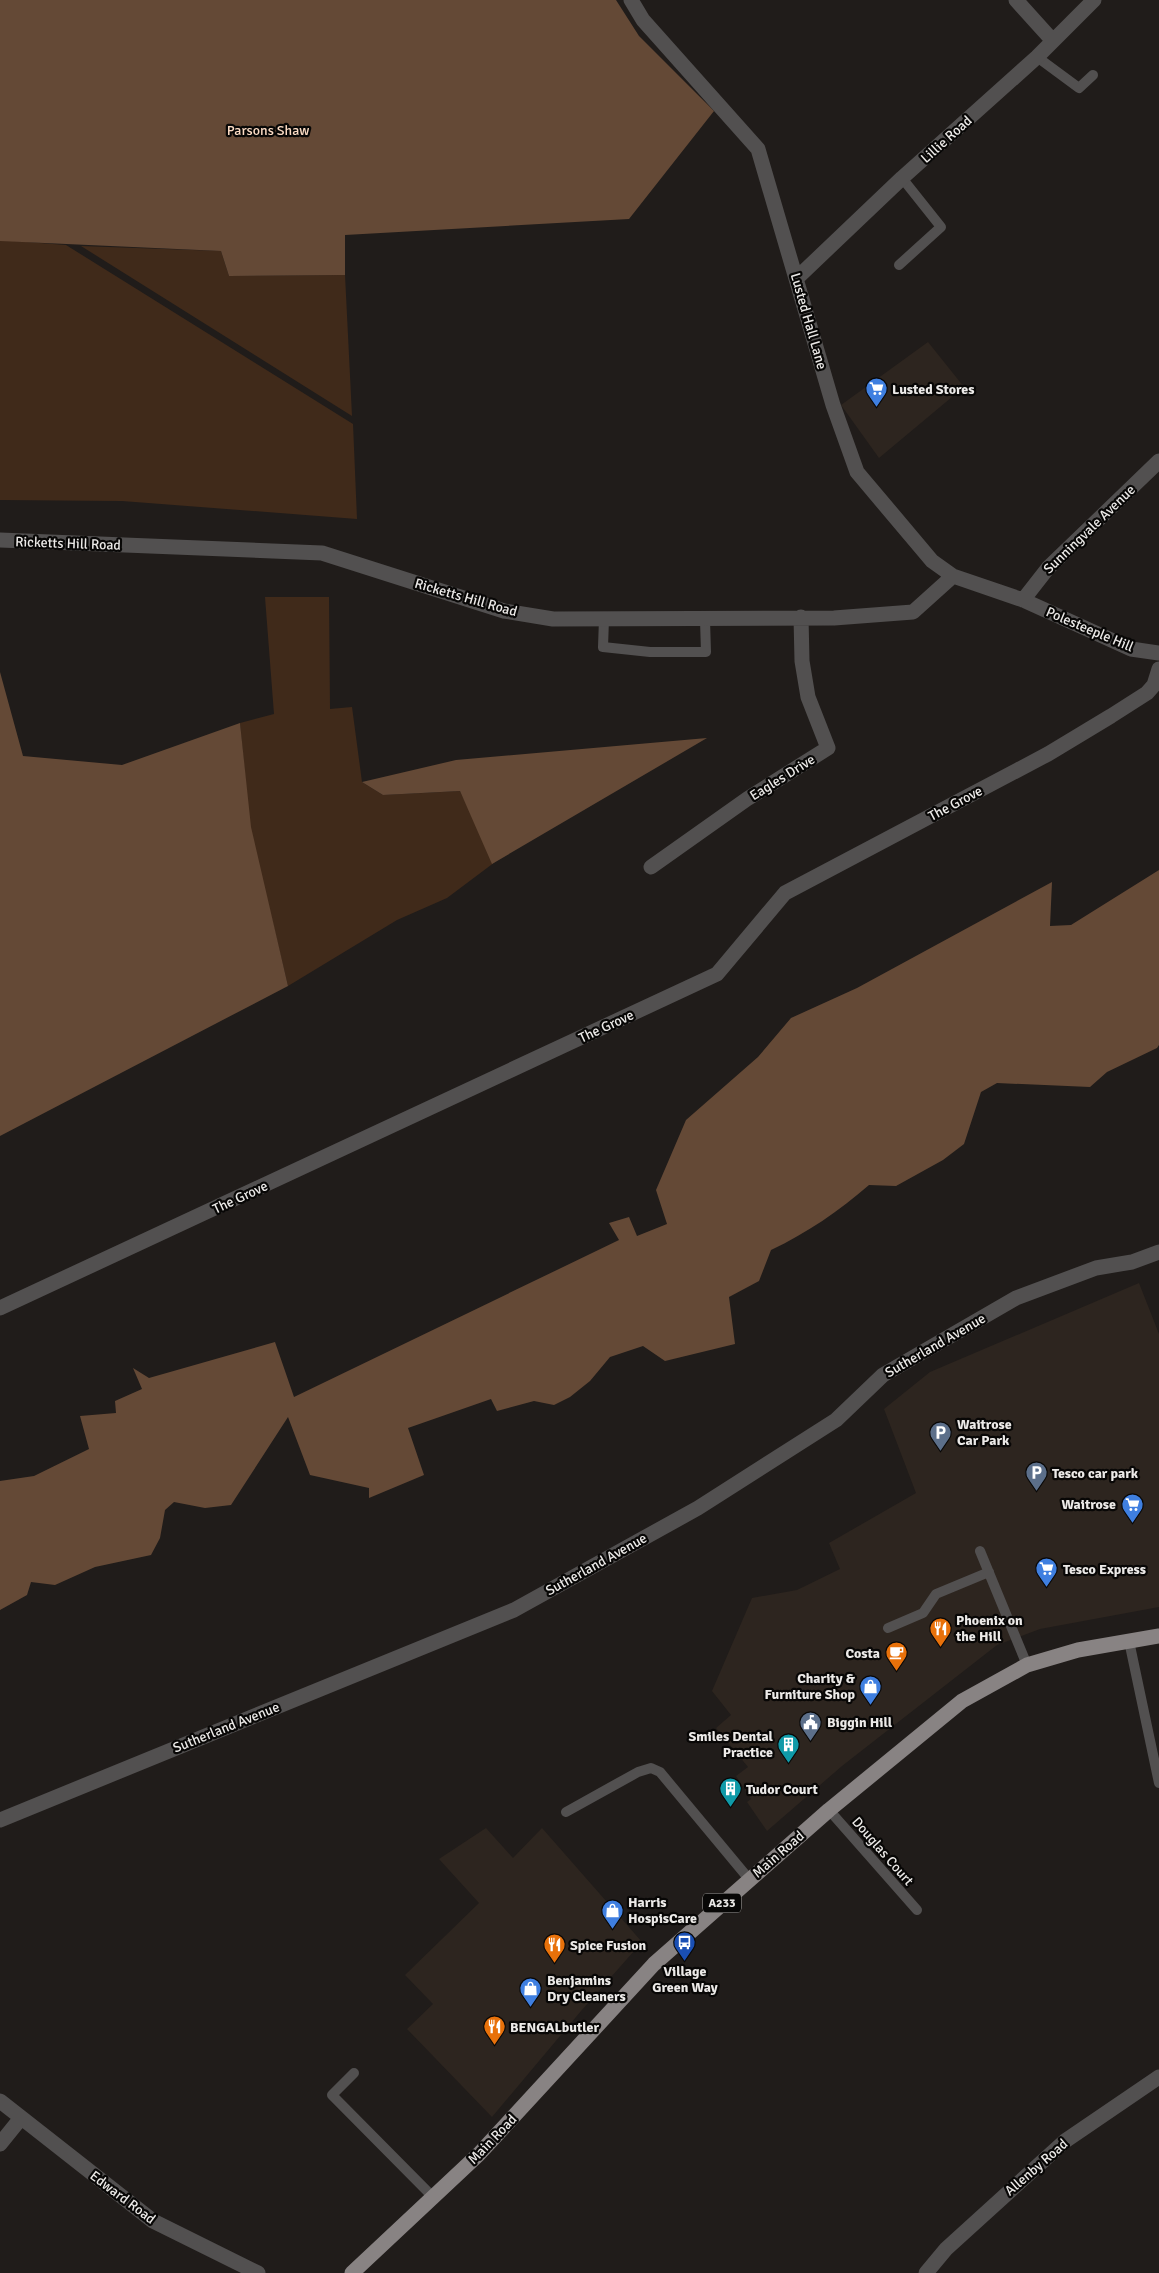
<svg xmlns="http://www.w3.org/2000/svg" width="1159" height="2273" font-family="Signika,sans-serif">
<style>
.built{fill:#2d251f}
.green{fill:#402a1a}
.forest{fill:#644936}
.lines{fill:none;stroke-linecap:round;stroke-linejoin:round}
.service{stroke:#525050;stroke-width:10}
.minor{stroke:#525050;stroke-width:15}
.primary{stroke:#888383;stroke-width:15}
.labels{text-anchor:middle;stroke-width:4.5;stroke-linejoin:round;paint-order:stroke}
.shield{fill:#080706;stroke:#a8a6a4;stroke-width:1}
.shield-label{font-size:12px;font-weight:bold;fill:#eceae8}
.park-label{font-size:14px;fill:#fcdcc5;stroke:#080706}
.street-label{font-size:14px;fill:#eceae8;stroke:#080706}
.poi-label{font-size:14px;font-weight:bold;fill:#eceae8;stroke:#080706;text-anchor:start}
</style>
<rect width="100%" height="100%" fill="#201c1a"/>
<path class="built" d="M928,342L964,387L879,458L841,405Z
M1139,1283L1159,1334V1607L1040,1629L997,1645L842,1766L767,1831L747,1802L751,1799L736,1776L748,1767L716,1728L731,1715L712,1691L752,1598L797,1590L840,1569L829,1543L916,1493L884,1409L930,1372Z
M486,1828L513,1858L542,1828L642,1942L581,2011L492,2117L407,2029L433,2004L405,1975L479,1903L439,1859Z"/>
<path class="green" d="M0,240L66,245L353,424L357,519L122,501L0,500Z
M81,246L221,251L229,276L345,275L352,416Z
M265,597H329L330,709L352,707L362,782L383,795L460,791L495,862L447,898L397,920L288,986L250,828L240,723L274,714Z"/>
<path class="forest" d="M0,0H616L639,36L714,111L629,219L345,235V275L229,276L221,251L0,241Z
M0,672L23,756L122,765L240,723L251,827L288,986L0,1136Z
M707,738L492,864L460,791L383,795L362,782L456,760Z
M1159,870V1045L1157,1048L1107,1072L1090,1087L997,1083L981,1092L964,1144L943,1160L896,1186L869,1185C839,1211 807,1233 771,1250L759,1281L729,1297L735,1344L665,1361L643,1346L610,1357L590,1381L570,1397L554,1405L534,1401L497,1411L491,1399L408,1428L424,1475L369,1498V1488L310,1475L288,1417L231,1505L205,1508L174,1502L165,1510L160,1538L151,1555L95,1567L55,1585L31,1582L27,1595L0,1610V1481L34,1476L89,1449L80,1416L116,1413L115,1401L142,1389L133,1368L149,1378L275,1342L294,1397L619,1240L609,1223L629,1217L637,1236L667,1224L656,1190L686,1120L758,1057L791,1018L857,988L1052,882L1050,926L1071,925Z"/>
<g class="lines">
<path class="service" d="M1037,57L1079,88L1093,75
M899,265L941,227L902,178
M604,619L603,647L650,652H706L705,620
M980,1551L1027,1665
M888,1628L923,1613L936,1594L989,1572
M1129,1641L1159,1783
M829,1810L917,1910
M566,1812L638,1772L651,1768L660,1772L749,1879
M354,2073L332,2095L433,2197"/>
<path class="minor" d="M631,0L643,20L758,149L833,405L857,472L932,561L953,576L1023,600L1131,649L1159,653
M1016,0L1053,41
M797,278L902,178L1037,57L1094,0
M0,540L322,553L504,611L553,619L834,618L913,612L953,576
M1023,600L1048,568L1159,461
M651,867L747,799L828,748L808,697L802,661L801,617
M0,1308L717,974L785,893L1048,754L1111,716L1147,693L1154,685L1159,669
M0,1820L514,1610L698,1508L836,1420L883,1375L1016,1298L1096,1268L1132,1262L1159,1252
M0,2101L153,2221L258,2273
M0,2144L21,2118
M926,2273L946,2249L1065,2141L1159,2077"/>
<path class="primary" d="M352,2273L479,2154L654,1964L829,1810L962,1701L1027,1665L1078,1650L1159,1636"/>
</g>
<defs>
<symbol id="supermarket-pin" viewBox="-11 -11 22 30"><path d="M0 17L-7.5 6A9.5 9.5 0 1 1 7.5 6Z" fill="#3f7fe0" stroke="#080706"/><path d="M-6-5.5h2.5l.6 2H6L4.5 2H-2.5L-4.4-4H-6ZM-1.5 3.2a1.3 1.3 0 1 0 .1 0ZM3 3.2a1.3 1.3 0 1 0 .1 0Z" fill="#fff"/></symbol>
<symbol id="parking-pin" viewBox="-11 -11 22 30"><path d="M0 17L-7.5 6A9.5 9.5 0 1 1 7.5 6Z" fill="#5c6f8a" stroke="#080706"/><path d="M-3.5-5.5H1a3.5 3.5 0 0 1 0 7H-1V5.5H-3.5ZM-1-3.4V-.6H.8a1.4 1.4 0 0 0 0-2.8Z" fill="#fff"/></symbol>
<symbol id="restaurant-pin" viewBox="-11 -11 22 30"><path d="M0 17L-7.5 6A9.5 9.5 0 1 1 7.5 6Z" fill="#e8710a" stroke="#080706"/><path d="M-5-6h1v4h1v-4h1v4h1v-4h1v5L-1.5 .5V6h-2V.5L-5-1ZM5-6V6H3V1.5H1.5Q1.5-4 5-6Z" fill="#fff"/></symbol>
<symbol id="cafe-pin" viewBox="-11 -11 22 30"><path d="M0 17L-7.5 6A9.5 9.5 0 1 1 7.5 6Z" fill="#e8710a" stroke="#080706"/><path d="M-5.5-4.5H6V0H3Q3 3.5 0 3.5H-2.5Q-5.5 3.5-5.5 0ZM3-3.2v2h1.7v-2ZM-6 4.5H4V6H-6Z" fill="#fff"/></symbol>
<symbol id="shop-pin" viewBox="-11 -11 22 30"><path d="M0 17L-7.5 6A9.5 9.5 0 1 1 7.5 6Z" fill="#3f7fe0" stroke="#080706"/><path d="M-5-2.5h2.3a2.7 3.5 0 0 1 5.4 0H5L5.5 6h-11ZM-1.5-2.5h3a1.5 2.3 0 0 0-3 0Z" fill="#fff"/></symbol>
<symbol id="civic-pin" viewBox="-11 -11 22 30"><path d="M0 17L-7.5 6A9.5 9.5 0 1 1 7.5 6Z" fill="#5c6f8a" stroke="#080706"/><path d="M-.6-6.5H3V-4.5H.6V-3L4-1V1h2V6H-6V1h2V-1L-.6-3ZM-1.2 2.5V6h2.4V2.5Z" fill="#fff"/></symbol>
<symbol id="building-pin" viewBox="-11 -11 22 30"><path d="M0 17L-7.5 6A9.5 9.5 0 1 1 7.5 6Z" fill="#0f9aa8" stroke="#080706"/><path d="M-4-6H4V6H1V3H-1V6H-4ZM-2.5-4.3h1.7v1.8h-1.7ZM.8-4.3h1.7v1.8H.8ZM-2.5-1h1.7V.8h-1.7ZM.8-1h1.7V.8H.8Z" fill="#fff"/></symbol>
<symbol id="bus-pin" viewBox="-11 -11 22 30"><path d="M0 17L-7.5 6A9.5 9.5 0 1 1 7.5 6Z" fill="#1a4fb4" stroke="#080706"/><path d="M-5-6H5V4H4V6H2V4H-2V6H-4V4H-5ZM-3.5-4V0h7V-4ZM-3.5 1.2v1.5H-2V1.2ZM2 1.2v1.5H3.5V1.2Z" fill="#fff"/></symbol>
</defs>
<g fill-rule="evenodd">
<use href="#supermarket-pin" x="864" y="376" width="25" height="34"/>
<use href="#parking-pin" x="928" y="1420" width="25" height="34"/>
<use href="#parking-pin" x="1024" y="1460" width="25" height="34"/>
<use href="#supermarket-pin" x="1120" y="1492" width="25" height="34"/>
<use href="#supermarket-pin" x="1034" y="1556" width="25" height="34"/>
<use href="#restaurant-pin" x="928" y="1616" width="25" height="34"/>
<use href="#cafe-pin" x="884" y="1640" width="25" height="34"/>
<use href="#shop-pin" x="858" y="1674" width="25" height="34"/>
<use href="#civic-pin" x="798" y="1710" width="25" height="34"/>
<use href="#building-pin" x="776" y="1732" width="25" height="34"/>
<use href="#building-pin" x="718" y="1776" width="25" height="34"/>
<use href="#shop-pin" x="600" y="1898" width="25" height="34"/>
<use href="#bus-pin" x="672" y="1930" width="25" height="34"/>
<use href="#restaurant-pin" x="542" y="1932" width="25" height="34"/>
<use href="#shop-pin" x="518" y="1976" width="25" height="34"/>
<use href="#restaurant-pin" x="482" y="2014" width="25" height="34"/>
</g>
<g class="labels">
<rect class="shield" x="703" y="1893.5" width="38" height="19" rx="4"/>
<g class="shield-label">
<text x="722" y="1907">A233</text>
</g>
<g class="park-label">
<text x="268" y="135">Parsons Shaw</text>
</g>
<g class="street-label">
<text transform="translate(946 139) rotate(-42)" y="5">Lillie Road</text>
<text transform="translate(809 321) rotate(74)" y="5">Lusted Hall Lane</text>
<text transform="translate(1089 529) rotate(-44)" y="5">Sunningvale Avenue</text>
<text transform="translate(68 543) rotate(2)" y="5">Ricketts Hill Road</text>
<text transform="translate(466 597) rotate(16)" y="5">Ricketts Hill Road</text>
<text transform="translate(1090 629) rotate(23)" y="5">Polesteeple Hill</text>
<text transform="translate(782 777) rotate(-32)" y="5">Eagles Drive</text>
<text transform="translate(955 803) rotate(-28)" y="5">The Grove</text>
<text transform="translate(606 1026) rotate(-25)" y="5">The Grove</text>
<text transform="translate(240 1197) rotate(-25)" y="5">The Grove</text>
<text transform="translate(935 1345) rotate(-30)" y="5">Sutherland Avenue</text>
<text transform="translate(596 1564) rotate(-29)" y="5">Sutherland Avenue</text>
<text transform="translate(226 1727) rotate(-22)" y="5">Sutherland Avenue</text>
<text transform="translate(883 1851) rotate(49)" y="5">Douglas Court</text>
<text transform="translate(778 1854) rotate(-41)" y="5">Main Road</text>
<text transform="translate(492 2139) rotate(-46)" y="5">Main Road</text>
<text transform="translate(1036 2167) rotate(-41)" y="5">Allenby Road</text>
<text transform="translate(123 2197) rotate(37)" y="5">Edward Road</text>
</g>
<g class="poi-label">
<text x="892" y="394">Lusted Stores</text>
<text x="957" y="1429">Waitrose<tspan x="957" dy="16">Car Park</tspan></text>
<text x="1052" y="1478">Tesco car park</text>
<text x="1116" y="1509" text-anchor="end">Waitrose</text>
<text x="1063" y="1574">Tesco Express</text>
<text x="956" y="1625">Phoenix on<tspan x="956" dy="16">the Hill</tspan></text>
<text x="880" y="1658" text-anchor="end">Costa</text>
<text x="855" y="1683" text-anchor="end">Charity &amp;<tspan x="855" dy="16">Furniture Shop</tspan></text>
<text x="827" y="1727">Biggin Hill</text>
<text x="773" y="1741" text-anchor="end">Smiles Dental<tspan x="773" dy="16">Practice</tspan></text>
<text x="746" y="1794">Tudor Court</text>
<text x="628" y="1907">Harris<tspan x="628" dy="16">HospisCare</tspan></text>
<text x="570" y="1950">Spice Fusion</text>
<text x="685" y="1976" text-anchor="middle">Village<tspan x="685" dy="16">Green Way</tspan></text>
<text x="547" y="1985">Benjamins<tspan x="547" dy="16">Dry Cleaners</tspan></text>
<text x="510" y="2032">BENGALbutler</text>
</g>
</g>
</svg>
